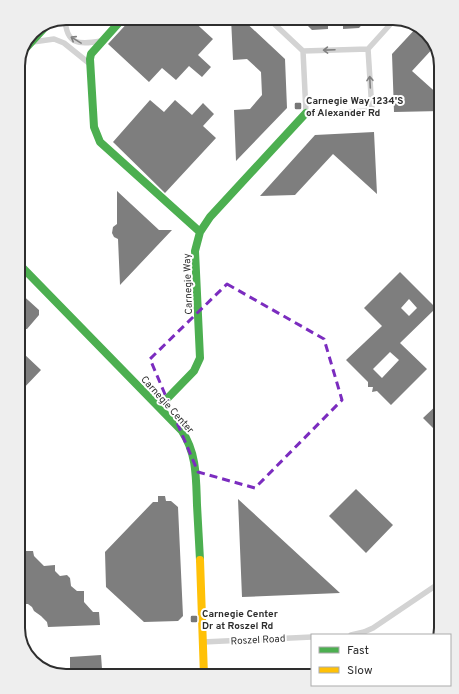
<svg xmlns="http://www.w3.org/2000/svg" width="459" height="694" font-family="Overpass,sans-serif">
<style>
.building{fill:#7e7e7e;fill-rule:evenodd}
.lines{fill:none;stroke-linecap:round;stroke-linejoin:round}
.street{stroke:#d3d3d3;stroke-width:5.5}
.fast{stroke:#4caf50;stroke-width:8}
.slow{stroke:#ffc107;stroke-width:8}
.oneway{stroke:#808080}
.marked{fill:none;stroke:#7b2cbf;stroke-width:3;stroke-dasharray:8 5;stroke-linejoin:round}
.poi-dot{fill:#777;stroke:#fff;stroke-width:1.5}
.labels{text-anchor:middle;stroke-width:4;stroke-linejoin:round;paint-order:stroke}
.poi-label{font-size:10px;font-weight:bold;fill:#2e2e2e;stroke:#fff;text-anchor:start}
.street-label{font-size:10px;fill:#2e2e2e;stroke:#fff}
.rim{fill:none;stroke:#2e2e2e;stroke-width:2}
</style>
<rect width="100%" height="100%" fill="#fff"/>
<path class="building" d="M132,18H190L213,39L198,55L211,67L202,77L189,66L176,80L162,68L149,82L108,44Z
M231,18H241L285,59L287,108L236,161L234,110L250,109L262,95L261,72L247,59L233,60Z
M300,18H368L359,28L343,29V25H331L328,26V29L312,30Z
M418,26L435,42L436,45L412,71L441,97V111L394,112L392,54Z
M150,100L164,112L175,100L192,115L203,103L214,114L203,126L216,138L165,193L113,142Z
M374,132L377,194L333,154L295,195L260,196L315,135Z
M117,191L159,230H172L120,285L118,239L114,237L112,233L113,227L117,224Z
M400,272L436,308L400,343L427,369L391,405L377,391L372,392L373,387H368V382L346,360L382,326L364,308ZM409,299L417,308L409,316L401,308ZM390,352L399,360L382,378L373,369Z
M18,291L39,310V315L27,329H18Z
M23,353L41,370L21,391L18,387V359Z
M441,401V436L423,418Z
M356,489L393,525L366,553L329,516Z
M158,496H165L166,501H171L178,507L183,616L178,621L144,622L106,587L105,552L153,502H158Z
M238,499L340,593L242,597Z
M20,551H33L34,556L44,566L55,565V571L60,576L67,575L70,578L71,586L77,591H84V602L93,612H99L100,625L48,627L47,622L41,616L34,611L32,607L28,604H22Z
M101,655L102,669L109,676H72L70,674V657Z"/>
<g class="lines">
<path class="street" d="M65,18C66,45 79,45 101,41
M268,18L303,51
M33,42L54,39L64,43L90,64
M368,49L372,111L306,113L303,51L368,49L396,18
M351,635L364,632L373,628L441,582
M203,642L312,637"/>
<path class="fast" d="M123,18L91,54L90,59L94,127L100,142L200,232
M25,49L46,26
M18,263L182,431C197,454 196,478 197,505C198,523 199,542 200,560
M159,407L194,371L200,358L195,251L200,232L210,217L306,113"/>
<path class="slow" d="M200,560L204,676"/>
</g>
<defs><path id="oneway-shaft" d="M-6 0H5M1.5-3L5.5 0L1.5 3" fill="none" stroke-width="1.6" stroke-linecap="round" stroke-linejoin="round"/></defs>
<g class="oneway">
<use href="#oneway-shaft" transform="translate(76 40) rotate(-149)"/>
<use href="#oneway-shaft" transform="translate(329 50) rotate(178)"/>
<use href="#oneway-shaft" transform="translate(370 82) rotate(-93)"/>
</g>
<path class="marked" d="M227,284L324,339L342,400L255,488L198,472L150,359Z"/>
<g class="poi-dot">
<rect x="294" y="102" width="8" height="8" rx="2"/>
<rect x="190" y="615" width="8" height="8" rx="2"/>
</g>
<g class="labels">
<g class="poi-label">
<text x="306" y="104">Carnegie Way 1234'S<tspan x="306" dy="12">of Alexander Rd</tspan></text>
<text x="202" y="617">Carnegie Center<tspan x="202" dy="12">Dr at Roszel Rd</tspan></text>
</g>
<g class="street-label">
<text transform="translate(187 284) rotate(-92)" y="4">Carnegie Way</text>
<text transform="translate(168 404) rotate(48)" y="4">Carnegie Center</text>
<text transform="translate(258 639) rotate(-3)" y="4">Roszel Road</text>
</g>
</g>
<path d="M0 0H459V694H0ZM66 25H393A41 41 0 0 1 434 66V628A41 41 0 0 1 393 669H66A41 41 0 0 1 25 628V66A41 41 0 0 1 66 25Z" fill="#eee" fill-rule="evenodd"/>
<path class="rim" d="M66 25H393A41 41 0 0 1 434 66V628A41 41 0 0 1 393 669H66A41 41 0 0 1 25 628V66A41 41 0 0 1 66 25Z"/>
<rect x="311" y="634" width="140" height="52" fill="#ffffff" stroke="#ababab"/>
<rect x="319" y="647" width="20" height="6" fill="#4caf50" stroke="#ababab"/>
<text x="347" y="654" font-size="12" fill="#2e2e2e">Fast</text>
<rect x="319" y="667" width="20" height="6" fill="#ffc107" stroke="#ababab"/>
<text x="347" y="674" font-size="12" fill="#2e2e2e">Slow</text>
</svg>
